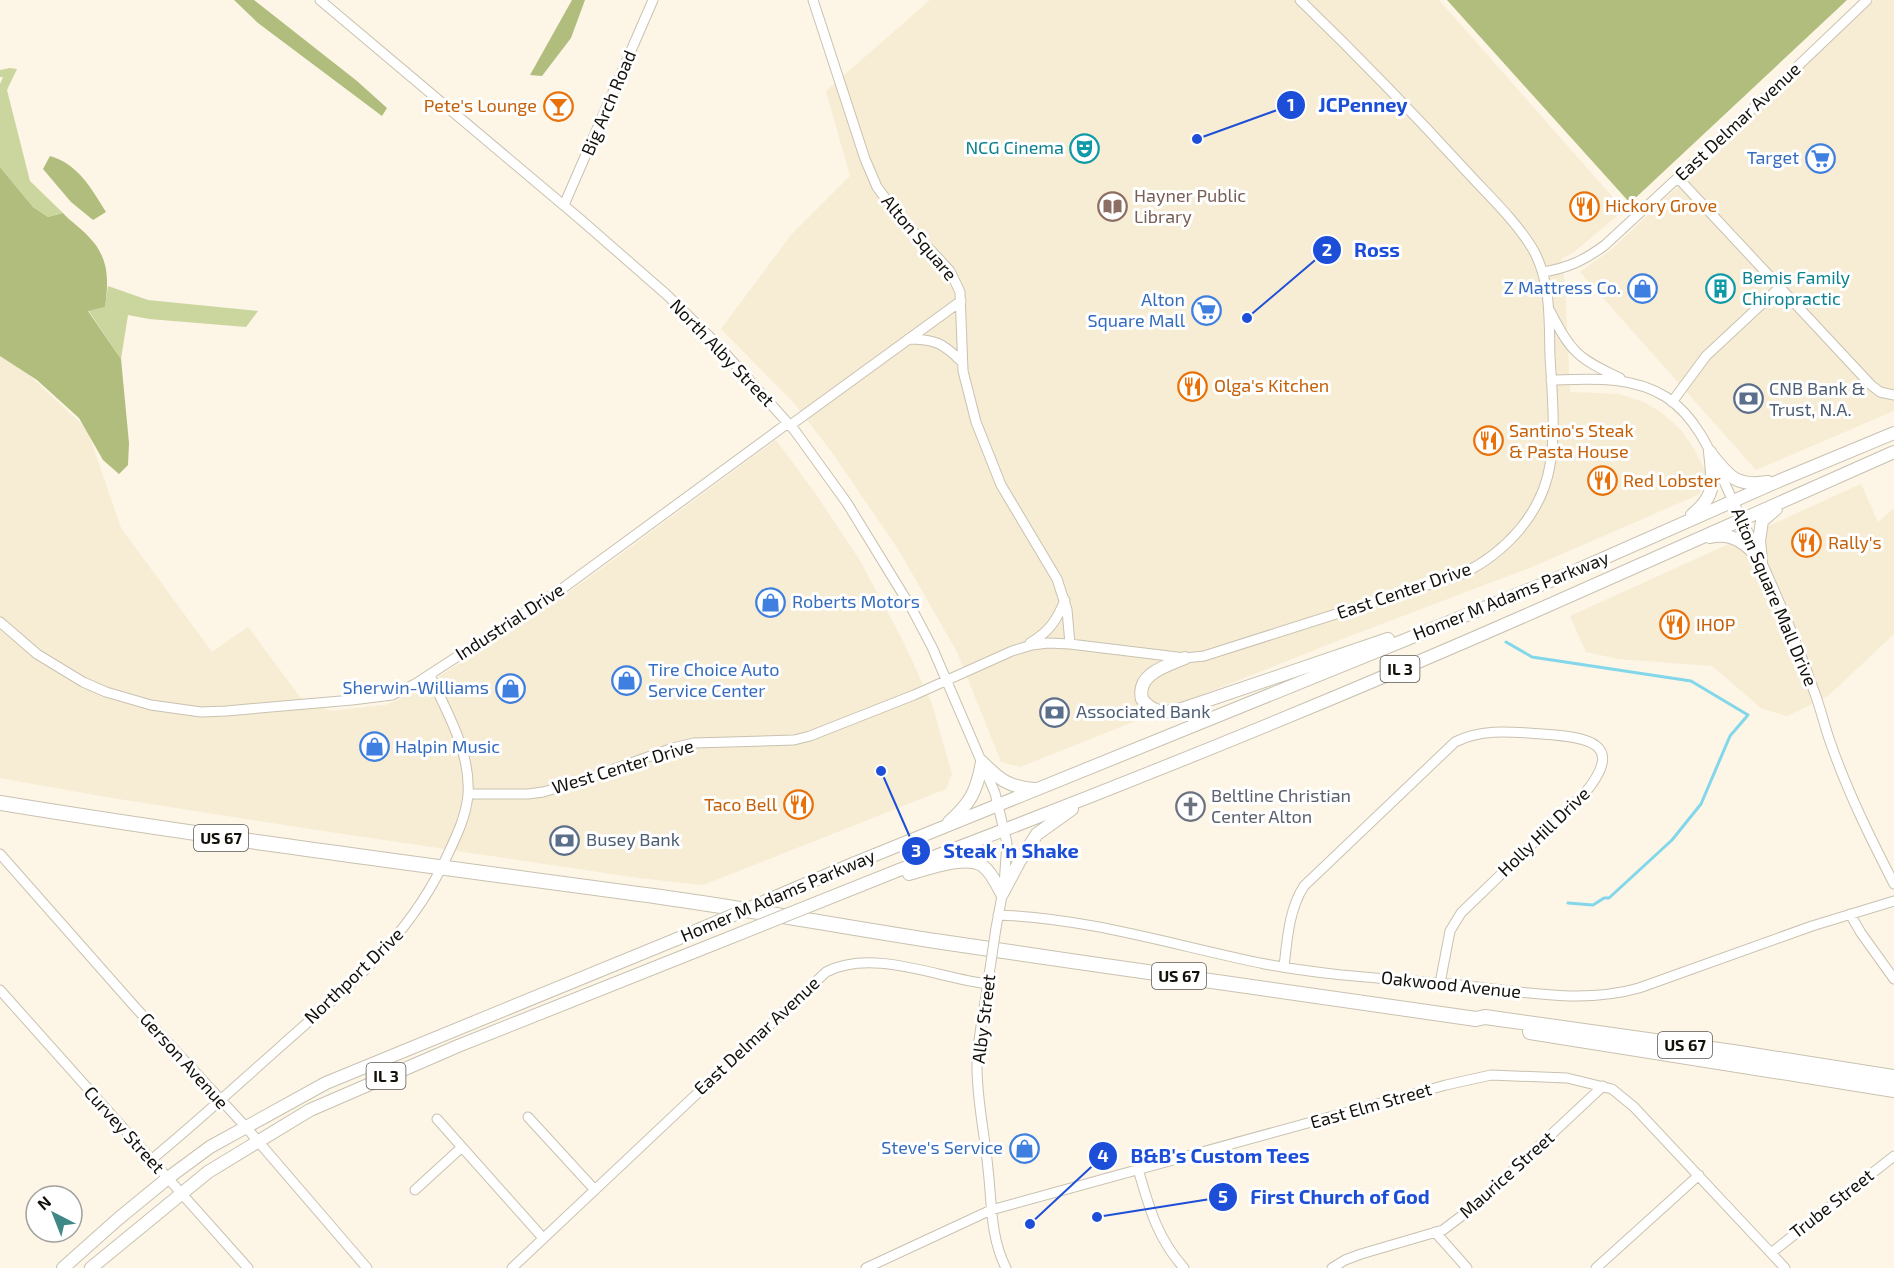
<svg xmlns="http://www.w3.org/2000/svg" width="1894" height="1268" font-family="'Exo 2',sans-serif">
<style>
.built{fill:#f7ecd4}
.green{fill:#cbd69f}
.forest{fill:#b0bd7d}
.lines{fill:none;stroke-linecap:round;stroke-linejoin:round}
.stream{stroke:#82d7ea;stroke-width:3}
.minor-casing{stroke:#c9c2b1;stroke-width:11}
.major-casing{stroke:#c9c2b1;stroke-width:14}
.highway-casing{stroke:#c9c2b1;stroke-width:16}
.minor{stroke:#fff;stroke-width:9}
.major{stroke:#fff;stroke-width:12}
.highway{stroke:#fff;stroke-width:14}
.minor-bridge-casing{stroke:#c9c2b1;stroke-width:11;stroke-linecap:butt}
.major-bridge-casing{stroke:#c9c2b1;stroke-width:14;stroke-linecap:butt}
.minor-bridge{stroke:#fff;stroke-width:9}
.major-bridge{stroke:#fff;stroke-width:12}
.labels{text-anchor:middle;stroke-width:6;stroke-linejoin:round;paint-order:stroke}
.shield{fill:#fff;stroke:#5a5854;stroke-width:1.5}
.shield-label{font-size:16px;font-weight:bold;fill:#14110b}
.street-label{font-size:18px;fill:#14110b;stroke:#fff}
.food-label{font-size:18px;fill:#c56008;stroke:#fff;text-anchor:start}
.culture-label{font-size:18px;fill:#0d838f;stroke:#fff;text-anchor:end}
.shop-label{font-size:18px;fill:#366cbe;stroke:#fff;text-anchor:end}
.education-label{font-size:18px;fill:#785e54;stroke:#fff;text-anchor:start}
.service-label{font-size:18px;fill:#4e5e75;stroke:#fff;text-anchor:start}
.worship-label{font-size:18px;fill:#5b616d;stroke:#fff;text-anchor:start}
.leader{fill:none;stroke:#1d4ed8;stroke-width:2}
.callout-dot{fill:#1d4ed8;stroke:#fff;stroke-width:2}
.mark-label{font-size:18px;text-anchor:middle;font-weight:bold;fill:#fff}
.callout-label{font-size:20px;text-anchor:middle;font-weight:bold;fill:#1d4ed8;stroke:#fff;stroke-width:6;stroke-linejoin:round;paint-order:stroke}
</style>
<rect width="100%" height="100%" fill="#fdf5e5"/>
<path class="built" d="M930,0H1439L1624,210L1574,252L1561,259L1565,284L1570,392L1619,394L1644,402L1662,413L1681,430L1694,449L1706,472L1700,494L1532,567L1350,636L1020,767L1001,762L957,652L898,549L831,451L794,403L721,329L791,235L850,176L826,91Z
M1875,0H1894V411L1756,470L1580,272L1612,249Z
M0,348L87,429L121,528L212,652L248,627L300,697L330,711L385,705L409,695L497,640L586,580L776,440L815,493L859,559L902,639L932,704L952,774L946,789L703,885L639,878L304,828L106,797L0,778Z
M1861,484L1878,522L1894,508V634L1828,696L1787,716L1761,708L1712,666L1618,659L1586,652L1570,616Z"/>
<path class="green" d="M10,68L17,69L7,90L30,181L63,213L48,217L33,207L0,167V84L3,77H0V70Z
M108,286L148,300L258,311L246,327L149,319L128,315L121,359L88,310L105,307Z"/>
<path class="forest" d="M234,0H254L357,81L387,108L382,116L258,23Z
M572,0H585L571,38L542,76L530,75Z
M1447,0H1847L1630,203Z
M50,156C78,164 91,188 106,212L93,220L71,202L43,169Z
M0,167L33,207L48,217L63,213C71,222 80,227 88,236C109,257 109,279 105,307L88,311L121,359L129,443L128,465L119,474L103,460L79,418L37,380L0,356Z"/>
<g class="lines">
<path class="stream" d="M1506,642L1532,657L1691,681L1748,715L1730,736L1701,804L1672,840L1609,898H1604L1593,905L1568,903"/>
<defs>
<path id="minor" d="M320,0L580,219L667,295L715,342L795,431L847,503L912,609L932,647L995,793L1007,843L1004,885L996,928
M813,0L865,159L877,187L897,214L950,271L960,292L963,371L976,422L1001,485L1057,579L1067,610L1070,644
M1678,178L1871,385L1880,392L1894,395
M564,205L653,0
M1543,272C1568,268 1585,260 1605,245L1778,85L1867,0
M1550,311C1571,352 1577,358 1620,378
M908,339C935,339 943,343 962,362
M1551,380C1590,379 1631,375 1666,397C1701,420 1715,463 1732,499C1762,561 1791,625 1814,691C1821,709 1825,729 1832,747C1849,795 1871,839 1894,884
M1672,402L1706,356L1780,287
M0,622L37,654L83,682L106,692L151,705L201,712L226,711L352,700L392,695L415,684L563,588L788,423L792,424L961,301
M1030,643C1049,632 1057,620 1065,600
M468,794H528L543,792L575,783L673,748L694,743L794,740L810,736L914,695L1012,651L1032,645L1048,643L1070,644L1185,658L1204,656L1462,574C1505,553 1542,514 1550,465C1556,430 1552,392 1550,356C1549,321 1551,285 1535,253C1519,224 1491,198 1468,173C1414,114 1358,56 1300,0
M0,854L135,1007L245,1126L367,1268
M1850,914L1861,933L1894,979
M998,915C1090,918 1176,946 1265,964C1332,977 1401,979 1468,986C1525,992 1583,1004 1639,988L1812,926L1894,901
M1284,967C1287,940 1289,909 1304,886L1455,742C1482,728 1513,732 1542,734C1588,737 1627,743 1584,794L1461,913L1450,931L1440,983
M988,980C985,1010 977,1038 977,1067C977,1102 985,1135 988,1169C992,1202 990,1237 1006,1268
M0,990L248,1268
M528,1117L595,1190
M437,1119L543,1238
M151,1160C195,1124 237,1085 280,1047C348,986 409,940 448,854C457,835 466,816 468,795C471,752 447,713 430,675
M1138,1169C1149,1207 1157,1238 1184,1268
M415,1190L462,1147
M1435,1232L1467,1268
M1771,1253L1894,1156
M512,1268L826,972C873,948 938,978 988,984
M866,1268L991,1210L1446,1085L1491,1075L1567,1078L1612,1089L1634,1107L1785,1268
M1332,1268L1345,1260L1361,1254L1443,1230L1476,1205L1603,1086
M1596,1268L1699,1175"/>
<path id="major" d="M1711,454C1729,477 1737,487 1768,482
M1692,515C1717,495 1713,481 1710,452
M1710,537C1733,531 1747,545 1761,560
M1761,560L1759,541L1762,521L1776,509
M1185,658C1166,666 1136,674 1142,699C1154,715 1167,713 1185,708L1388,639
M982,762C999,779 1008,787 1034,789
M949,822C971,803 977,790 982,762
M855,863L1575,571L1781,480L1894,433
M899,870C1117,788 1334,700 1547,606C1663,555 1778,503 1894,452
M909,874C927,869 967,854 983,866C992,873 997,885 1002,894
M1002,894L1019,862L1037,834L1072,809
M63,1268L118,1219L168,1178L210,1147L326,1083L677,939
M91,1268L208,1172L310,1110L458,1046L714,944"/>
<path id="highway" d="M0,803C220,839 440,867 661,897C755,910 848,928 942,942C1120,968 1298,995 1476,1019L1485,1017L1740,1053L1894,1077
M1530,1032L1894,1090"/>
</defs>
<use href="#minor" class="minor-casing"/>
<use href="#major" class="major-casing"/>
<use href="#highway" class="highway-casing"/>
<use href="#minor" class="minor"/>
<use href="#major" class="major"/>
<use href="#highway" class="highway"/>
<defs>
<path id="minor-bridge" d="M989,975L996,928"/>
<path id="major-bridge" d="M677,939L855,863
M714,944L899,870"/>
</defs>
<use href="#minor-bridge" class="minor-bridge-casing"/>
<use href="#major-bridge" class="major-bridge-casing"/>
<use href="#minor-bridge" class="minor-bridge"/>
<use href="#major-bridge" class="major-bridge"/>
</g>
<defs>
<symbol id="bar-ring" viewBox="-11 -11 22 22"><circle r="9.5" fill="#fff" stroke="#e8710a" stroke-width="1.5"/><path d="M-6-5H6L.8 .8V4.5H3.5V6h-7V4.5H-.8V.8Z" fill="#e8710a"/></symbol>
<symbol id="theatre-ring" viewBox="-11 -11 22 22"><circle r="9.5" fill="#fff" stroke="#0f9aa8" stroke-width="1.5"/><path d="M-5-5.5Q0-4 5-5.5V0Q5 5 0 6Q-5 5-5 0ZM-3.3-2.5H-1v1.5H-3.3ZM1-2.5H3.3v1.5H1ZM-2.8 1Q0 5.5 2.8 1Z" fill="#0f9aa8"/></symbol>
<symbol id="supermarket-ring" viewBox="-11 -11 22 22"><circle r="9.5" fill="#fff" stroke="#3f7fe0" stroke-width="1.5"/><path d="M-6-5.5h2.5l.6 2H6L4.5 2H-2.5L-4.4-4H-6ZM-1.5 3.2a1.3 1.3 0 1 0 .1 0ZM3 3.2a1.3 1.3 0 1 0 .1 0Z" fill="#3f7fe0"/></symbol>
<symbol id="library-ring" viewBox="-11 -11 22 22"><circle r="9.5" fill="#fff" stroke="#8d6e63" stroke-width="1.5"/><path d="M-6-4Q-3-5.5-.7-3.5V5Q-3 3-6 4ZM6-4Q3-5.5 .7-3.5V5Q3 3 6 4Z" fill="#8d6e63"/></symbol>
<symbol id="restaurant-ring" viewBox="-11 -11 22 22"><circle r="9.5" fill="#fff" stroke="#e8710a" stroke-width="1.5"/><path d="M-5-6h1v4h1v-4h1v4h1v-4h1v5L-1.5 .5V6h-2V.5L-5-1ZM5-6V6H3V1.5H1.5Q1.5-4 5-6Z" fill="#e8710a"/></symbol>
<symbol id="shop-ring" viewBox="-11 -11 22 22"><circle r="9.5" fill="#fff" stroke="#3f7fe0" stroke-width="1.5"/><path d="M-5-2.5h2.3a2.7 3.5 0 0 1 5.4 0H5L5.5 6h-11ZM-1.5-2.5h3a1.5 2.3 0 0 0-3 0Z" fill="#3f7fe0"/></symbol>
<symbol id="building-ring" viewBox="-11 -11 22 22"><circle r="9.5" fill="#fff" stroke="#0f9aa8" stroke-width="1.5"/><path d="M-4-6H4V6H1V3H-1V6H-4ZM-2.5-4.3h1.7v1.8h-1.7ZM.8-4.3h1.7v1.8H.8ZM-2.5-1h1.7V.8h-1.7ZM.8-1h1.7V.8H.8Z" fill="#0f9aa8"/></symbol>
<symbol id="bank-ring" viewBox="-11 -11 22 22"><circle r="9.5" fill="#fff" stroke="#5c6f8a" stroke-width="1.5"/><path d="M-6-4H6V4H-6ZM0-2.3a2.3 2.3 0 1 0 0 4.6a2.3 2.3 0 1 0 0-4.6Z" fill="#5c6f8a"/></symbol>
<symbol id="church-ring" viewBox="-11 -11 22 22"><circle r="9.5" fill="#fff" stroke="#6b7280" stroke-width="1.5"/><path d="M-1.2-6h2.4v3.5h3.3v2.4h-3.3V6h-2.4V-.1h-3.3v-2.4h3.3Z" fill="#6b7280"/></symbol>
</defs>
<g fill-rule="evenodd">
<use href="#bar-ring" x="542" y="90" width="33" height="33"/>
<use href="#theatre-ring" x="1068" y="132" width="33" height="33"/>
<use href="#supermarket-ring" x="1804" y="142" width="33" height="33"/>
<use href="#library-ring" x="1096" y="190" width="33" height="33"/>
<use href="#restaurant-ring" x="1568" y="190" width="33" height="33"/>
<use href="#shop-ring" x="1626" y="272" width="33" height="33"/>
<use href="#building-ring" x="1704" y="272" width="33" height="33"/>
<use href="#supermarket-ring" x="1190" y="294" width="33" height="33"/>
<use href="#restaurant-ring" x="1176" y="370" width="33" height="33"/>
<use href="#bank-ring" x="1732" y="382" width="33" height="33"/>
<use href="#restaurant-ring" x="1472" y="424" width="33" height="33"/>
<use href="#restaurant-ring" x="1586" y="464" width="33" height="33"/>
<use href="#restaurant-ring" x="1790" y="526" width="33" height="33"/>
<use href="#shop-ring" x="754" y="586" width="33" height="33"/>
<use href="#restaurant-ring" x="1658" y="608" width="33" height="33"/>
<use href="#shop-ring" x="610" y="664" width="33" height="33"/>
<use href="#shop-ring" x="494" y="672" width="33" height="33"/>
<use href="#bank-ring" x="1038" y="696" width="33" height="33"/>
<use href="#shop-ring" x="358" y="730" width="33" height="33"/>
<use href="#restaurant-ring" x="782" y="788" width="33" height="33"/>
<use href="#church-ring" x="1174" y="790" width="33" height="33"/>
<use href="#bank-ring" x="548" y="824" width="33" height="33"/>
<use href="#shop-ring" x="1008" y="1132" width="33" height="33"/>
</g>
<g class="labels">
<g class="shield">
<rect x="1380.5" y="656" width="39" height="26" rx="4.5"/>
<rect x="194" y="825" width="54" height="26" rx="4.5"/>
<rect x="1152" y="963" width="54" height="26" rx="4.5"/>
<rect x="1658" y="1032" width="54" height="26" rx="4.5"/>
<rect x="366.5" y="1063" width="39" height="26" rx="4.5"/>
</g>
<g class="shield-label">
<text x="1400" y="675">IL 3</text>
<text x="221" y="844">US 67</text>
<text x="1179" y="982">US 67</text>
<text x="1685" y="1051">US 67</text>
<text x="386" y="1082">IL 3</text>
</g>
<g class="street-label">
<text transform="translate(609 103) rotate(-67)" y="6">Big Arch Road</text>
<text transform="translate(1738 122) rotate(-43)" y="6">East Delmar Avenue</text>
<text transform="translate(919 238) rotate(50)" y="6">Alton Square</text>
<text transform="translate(722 353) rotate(46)" y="6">North Alby Street</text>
<text transform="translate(1404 591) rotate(-19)" y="6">East Center Drive</text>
<text transform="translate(1511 596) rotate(-22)" y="6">Homer M Adams Parkway</text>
<text transform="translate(1774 597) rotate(67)" y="6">Alton Square Mall Drive</text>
<text transform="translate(510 622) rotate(-33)" y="6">Industrial Drive</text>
<text transform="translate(623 767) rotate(-17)" y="6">West Center Drive</text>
<text transform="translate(1544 832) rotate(-44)" y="6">Holly Hill Drive</text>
<text transform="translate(778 896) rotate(-23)" y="6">Homer M Adams Parkway</text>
<text transform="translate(354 976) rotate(-44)" y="6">Northport Drive</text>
<text transform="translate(1451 985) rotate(6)" y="6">Oakwood Avenue</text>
<text transform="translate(984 1019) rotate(-83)" y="6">Alby Street</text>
<text transform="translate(757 1036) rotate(-43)" y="6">East Delmar Avenue</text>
<text transform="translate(184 1061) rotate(48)" y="6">Gerson Avenue</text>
<text transform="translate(1371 1106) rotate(-16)" y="6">East Elm Street</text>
<text transform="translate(124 1130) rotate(48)" y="6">Curvey Street</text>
<text transform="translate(1507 1175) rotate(-42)" y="6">Maurice Street</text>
<text transform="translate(1832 1204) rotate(-38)" y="6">Trube Street</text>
</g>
<g class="food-label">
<text x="537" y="112" text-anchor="end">Pete's Lounge</text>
<text x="1605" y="212">Hickory Grove</text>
<text x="1214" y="392">Olga's Kitchen</text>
<text x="1509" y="437">Santino's Steak<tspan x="1509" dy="21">&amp; Pasta House</tspan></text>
<text x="1623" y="487">Red Lobster</text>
<text x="1828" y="549">Rally's</text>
<text x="1696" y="631">IHOP</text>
<text x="777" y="811" text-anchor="end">Taco Bell</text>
</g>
<g class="culture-label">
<text x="1064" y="154">NCG Cinema</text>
<text x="1742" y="284" text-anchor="start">Bemis Family<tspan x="1742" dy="21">Chiropractic</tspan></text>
</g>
<g class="shop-label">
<text x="1799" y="164">Target</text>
<text x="1621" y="294">Z Mattress Co.</text>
<text x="1185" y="306">Alton<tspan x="1185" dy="21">Square Mall</tspan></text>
<text x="792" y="608" text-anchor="start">Roberts Motors</text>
<text x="648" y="676" text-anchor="start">Tire Choice Auto<tspan x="648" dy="21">Service Center</tspan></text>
<text x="489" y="694">Sherwin-Williams</text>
<text x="395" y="753" text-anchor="start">Halpin Music</text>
<text x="1003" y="1154">Steve's Service</text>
</g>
<g class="education-label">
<text x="1134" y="202">Hayner Public<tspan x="1134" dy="21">Library</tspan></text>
</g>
<g class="service-label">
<text x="1769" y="395">CNB Bank &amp;<tspan x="1769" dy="21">Trust, N.A.</tspan></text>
<text x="1076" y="718">Associated Bank</text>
<text x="586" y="846">Busey Bank</text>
</g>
<g class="worship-label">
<text x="1211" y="802">Beltline Christian<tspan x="1211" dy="21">Center Alton</tspan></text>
</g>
</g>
<path class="leader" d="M1197 139L1291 105M1247 318L1327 250M881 771L916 851M1030 1224L1103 1156M1097 1217L1223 1197"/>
<g class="callout-dot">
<circle cx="1197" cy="139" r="6"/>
<circle cx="1247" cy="318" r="6"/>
<circle cx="881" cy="771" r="6"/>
<circle cx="1030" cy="1224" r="6"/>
<circle cx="1097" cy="1217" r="6"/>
<circle cx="1291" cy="105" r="15"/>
<circle cx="1327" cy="250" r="15"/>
<circle cx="916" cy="851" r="15"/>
<circle cx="1103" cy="1156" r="15"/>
<circle cx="1223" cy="1197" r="15"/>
</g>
<g class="mark-label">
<text x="1291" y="111">1</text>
<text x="1327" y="256">2</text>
<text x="916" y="857">3</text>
<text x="1103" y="1162">4</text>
<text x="1223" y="1203">5</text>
</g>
<g class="callout-label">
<text x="1363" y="112">JCPenney</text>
<text x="1377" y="257">Ross</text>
<text x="1011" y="858">Steak 'n Shake</text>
<text x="1220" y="1163">B&amp;B's Custom Tees</text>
<text x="1340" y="1204">First Church of God</text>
</g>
<g transform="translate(54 1214) rotate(318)"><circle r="28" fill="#ffffff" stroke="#a1a09d" stroke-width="1.5"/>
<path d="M0-4.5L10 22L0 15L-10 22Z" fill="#408887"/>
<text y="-9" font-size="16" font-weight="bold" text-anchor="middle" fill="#14110b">N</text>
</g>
</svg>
